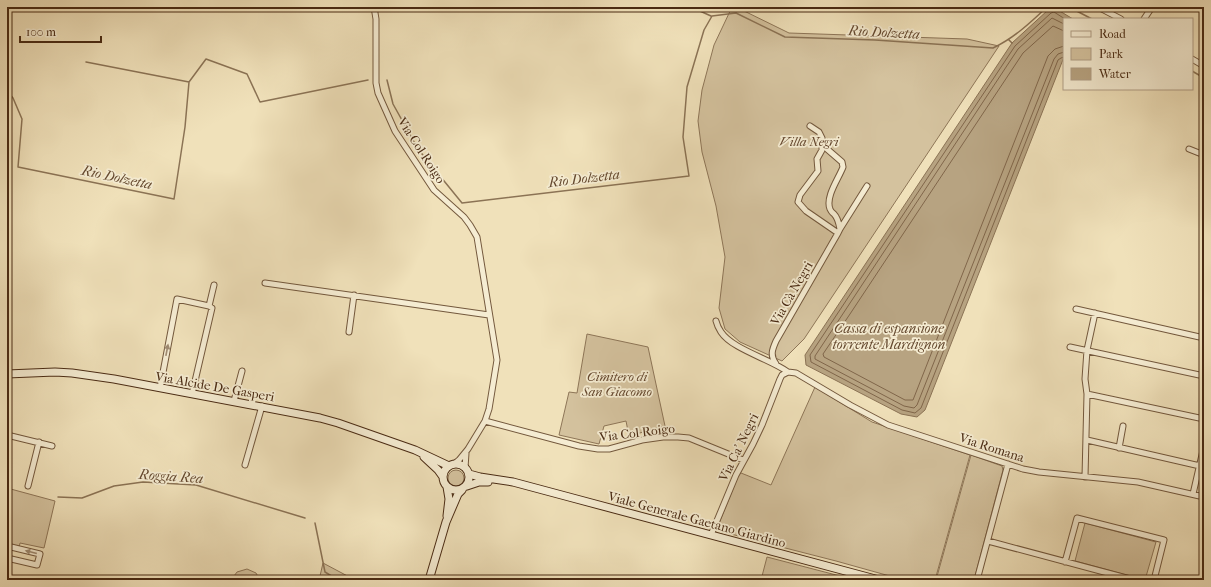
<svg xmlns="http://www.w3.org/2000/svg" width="1211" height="587" font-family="'IM FELL French Canon',serif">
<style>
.green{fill:#d4c29e;stroke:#8e7658}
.water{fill:#b7a381;stroke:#8b7355}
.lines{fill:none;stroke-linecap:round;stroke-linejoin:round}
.shore{stroke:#80664a;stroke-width:1}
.stream{stroke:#8b7355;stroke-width:1.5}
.street-casing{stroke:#73583d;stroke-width:7}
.secondary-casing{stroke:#492a13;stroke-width:9}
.street{stroke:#f5ecd2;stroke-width:5}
.secondary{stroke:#f5ecd2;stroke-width:7}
.oneway{fill:#9f8b72}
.labels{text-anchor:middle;stroke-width:3.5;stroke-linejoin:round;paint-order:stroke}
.park-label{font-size:13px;font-style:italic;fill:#65482f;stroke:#f5ecd2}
.street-label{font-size:13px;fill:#492a13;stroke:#f5ecd2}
.water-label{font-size:14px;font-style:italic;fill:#64482e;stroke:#f5ecd2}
</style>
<rect width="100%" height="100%" fill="#f0e1ba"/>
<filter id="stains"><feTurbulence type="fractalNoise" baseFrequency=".005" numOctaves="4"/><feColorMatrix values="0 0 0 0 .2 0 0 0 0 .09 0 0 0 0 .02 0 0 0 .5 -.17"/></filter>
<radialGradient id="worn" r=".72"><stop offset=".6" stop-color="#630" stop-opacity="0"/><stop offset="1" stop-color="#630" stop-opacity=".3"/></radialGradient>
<path class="green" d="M732,7H736L789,33L967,39L999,46L804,339L782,361L740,342L725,329L719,308L725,257L716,206L702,152L698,121L702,90L714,45Z
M587,334L648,347L665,426L629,436L626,421L604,426L599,444L559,435L569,392L577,393Z
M815,387L872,422L970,455L935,580H904L836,561L719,531L717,528L739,474L741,473L771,485Z
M971,455L1002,466L1003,470L974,580H936Z
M448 478a8 8 0 1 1 16 0a8 8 0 1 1-16 0Z
M7,488L55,501L44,548L20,543L19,548L7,545Z
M1085,523L1156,542L1145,580L1075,561Z
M767,557L840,576L839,580H761Z
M323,563L355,580H318L320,576Z
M247,569L256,573L260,580H231L237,572Z"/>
<path class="water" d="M1053,7L1073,19H1064V57L925,410L917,417L901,414L806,365L805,355L1012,43L1048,10Z"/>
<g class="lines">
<path class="shore" d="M1064,24L1052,18L1018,49L815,356V359L904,406L914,408L917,405L1054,59L1058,54L1064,52
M1064,31L1053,26L1023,53L850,314L823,354L824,357L905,400H913L1048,56L1055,49L1064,46
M1064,57L1061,58L1058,60L921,408L915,413L902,410L811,362L810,355L1015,46L1051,13L1054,12L1065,19"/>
<path class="stream" d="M691,7L711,16
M1069,7L1092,19
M1009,40L1012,43
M86,62L189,82L206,59L247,74L260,102L368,80
M1192,71L1204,78
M387,80L393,104L418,149L462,203L689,176L683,137L687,87L704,30L712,16L736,13L785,37L875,40L993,48C1014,38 1030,23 1047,7
M7,91L13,98L22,119L18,167L174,199L185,127L189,82
M58,497L82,498L114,486L143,482L196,485L305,518
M315,523L325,572L338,580"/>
<defs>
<path id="street" d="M374,7L376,19V83L378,93L395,131L434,190L464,217L470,225L477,237L497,360L489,409L485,421L468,449L459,460L454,464
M1098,7L1121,19
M1144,19L1152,7
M1192,59L1204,66
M823,142L827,149L842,162L843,167C839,178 825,197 830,209C832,213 831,211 834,214C838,218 839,224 840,229L838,233
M1189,149L1204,155
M840,229L867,186
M265,283L489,315
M209,306L214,285
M1076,309L1204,338
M716,321C717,325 719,329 721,332C732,349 770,359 788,372
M349,332L354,295
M1070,347L1204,376
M776,364C770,355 772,350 776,341L838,233L806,211L798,202L800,195L818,171L817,159L822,150V138L819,132L810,126
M160,388L177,299L209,306L212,308L192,394
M1087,394L1204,419
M234,401L242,371
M485,421L579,446L598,449H609L642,440L663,437H678L689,438L743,460
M7,435L52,446
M1087,440L1200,466
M1119,448L1123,426
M245,465L262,406
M465,468L466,453
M1085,477L1087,394L1085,379L1087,350L1095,313
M28,486L39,442
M1193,494L1204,446
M711,535L736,475L753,444L762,425L780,379L782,375L788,372L796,373L850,405L888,425L1023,469L1039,472L1138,482L1204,497
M988,541L1134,580
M7,546L40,554L37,565L7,558
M1065,562L1077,518L1164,540L1154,580
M977,580L1008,464"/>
<path id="secondary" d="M7,374L55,372L72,373L114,379L320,418L338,423L415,450L449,466
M424,457L438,470L443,477
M443 477a13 13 0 1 1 26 0a13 13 0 1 1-26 0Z
M469,474L480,477L513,482L569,497L879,580
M467,486L479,482H488
M447,516L449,499L447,487
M429,580L446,522L458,494L462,490"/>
</defs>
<use href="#street" class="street-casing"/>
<use href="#secondary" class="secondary-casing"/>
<use href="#street" class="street"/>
<use href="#secondary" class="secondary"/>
</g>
<defs><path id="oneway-solid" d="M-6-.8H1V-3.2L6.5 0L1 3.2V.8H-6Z"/></defs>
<g class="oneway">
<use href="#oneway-solid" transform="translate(167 350) rotate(-79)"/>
<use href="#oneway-solid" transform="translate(31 552) rotate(-166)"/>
</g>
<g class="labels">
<g class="park-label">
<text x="809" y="146">Villa Negri</text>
<text x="617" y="381">Cimitero di<tspan x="617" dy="15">San Giacomo</tspan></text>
</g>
<g class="street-label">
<text transform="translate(422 150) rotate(57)" y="5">Via Col Roigo</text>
<text transform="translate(791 293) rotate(-60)" y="5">Via Cà Negri</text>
<text transform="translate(215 386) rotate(10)" y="5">Via Alcide De Gasperi</text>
<text transform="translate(637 432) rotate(-7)" y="5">Via Col Roigo</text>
<text transform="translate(738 447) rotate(-64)" y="5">Via Ca' Negri</text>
<text transform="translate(992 447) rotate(18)" y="5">Via Romana</text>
<text transform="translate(697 519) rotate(15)" y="5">Viale Generale Gaetano Giardino</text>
</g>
<g class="water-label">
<text transform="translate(884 32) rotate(3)" y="5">Rio Dolzetta</text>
<text transform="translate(117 177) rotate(12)" y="5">Rio Dolzetta</text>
<text transform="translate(584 178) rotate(-7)" y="5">Rio Dolzetta</text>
<text x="889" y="333">Cassa di espansione<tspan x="889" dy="16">torrente Mardignon</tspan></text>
<text transform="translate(171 476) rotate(4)" y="5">Roggia Rea</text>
</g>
</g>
<rect width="1211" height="587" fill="none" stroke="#f0e1ba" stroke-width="24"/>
<rect x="8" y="8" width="1195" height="571" fill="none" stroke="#492a13" stroke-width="2"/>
<rect x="12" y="12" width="1187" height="563" fill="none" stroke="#492a13"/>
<rect x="1063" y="18" width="130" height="72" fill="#f5ecd2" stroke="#b09e86"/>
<rect x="1071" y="31" width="20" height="6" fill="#f5ecd2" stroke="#b09e86"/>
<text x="1099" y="38" font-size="12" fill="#492a13">Road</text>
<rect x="1071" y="48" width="20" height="12" fill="#d4c29e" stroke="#b09e86"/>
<text x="1099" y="58" font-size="12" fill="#492a13">Park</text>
<rect x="1071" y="68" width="20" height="12" fill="#b7a381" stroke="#b09e86"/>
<text x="1099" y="78" font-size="12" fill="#492a13">Water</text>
<path d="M20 36v6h81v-6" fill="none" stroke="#492a13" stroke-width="2"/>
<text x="26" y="36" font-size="12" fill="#492a13" stroke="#f5ecd2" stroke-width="3" paint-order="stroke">100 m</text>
<rect width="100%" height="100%" filter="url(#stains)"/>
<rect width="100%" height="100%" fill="url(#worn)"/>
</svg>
